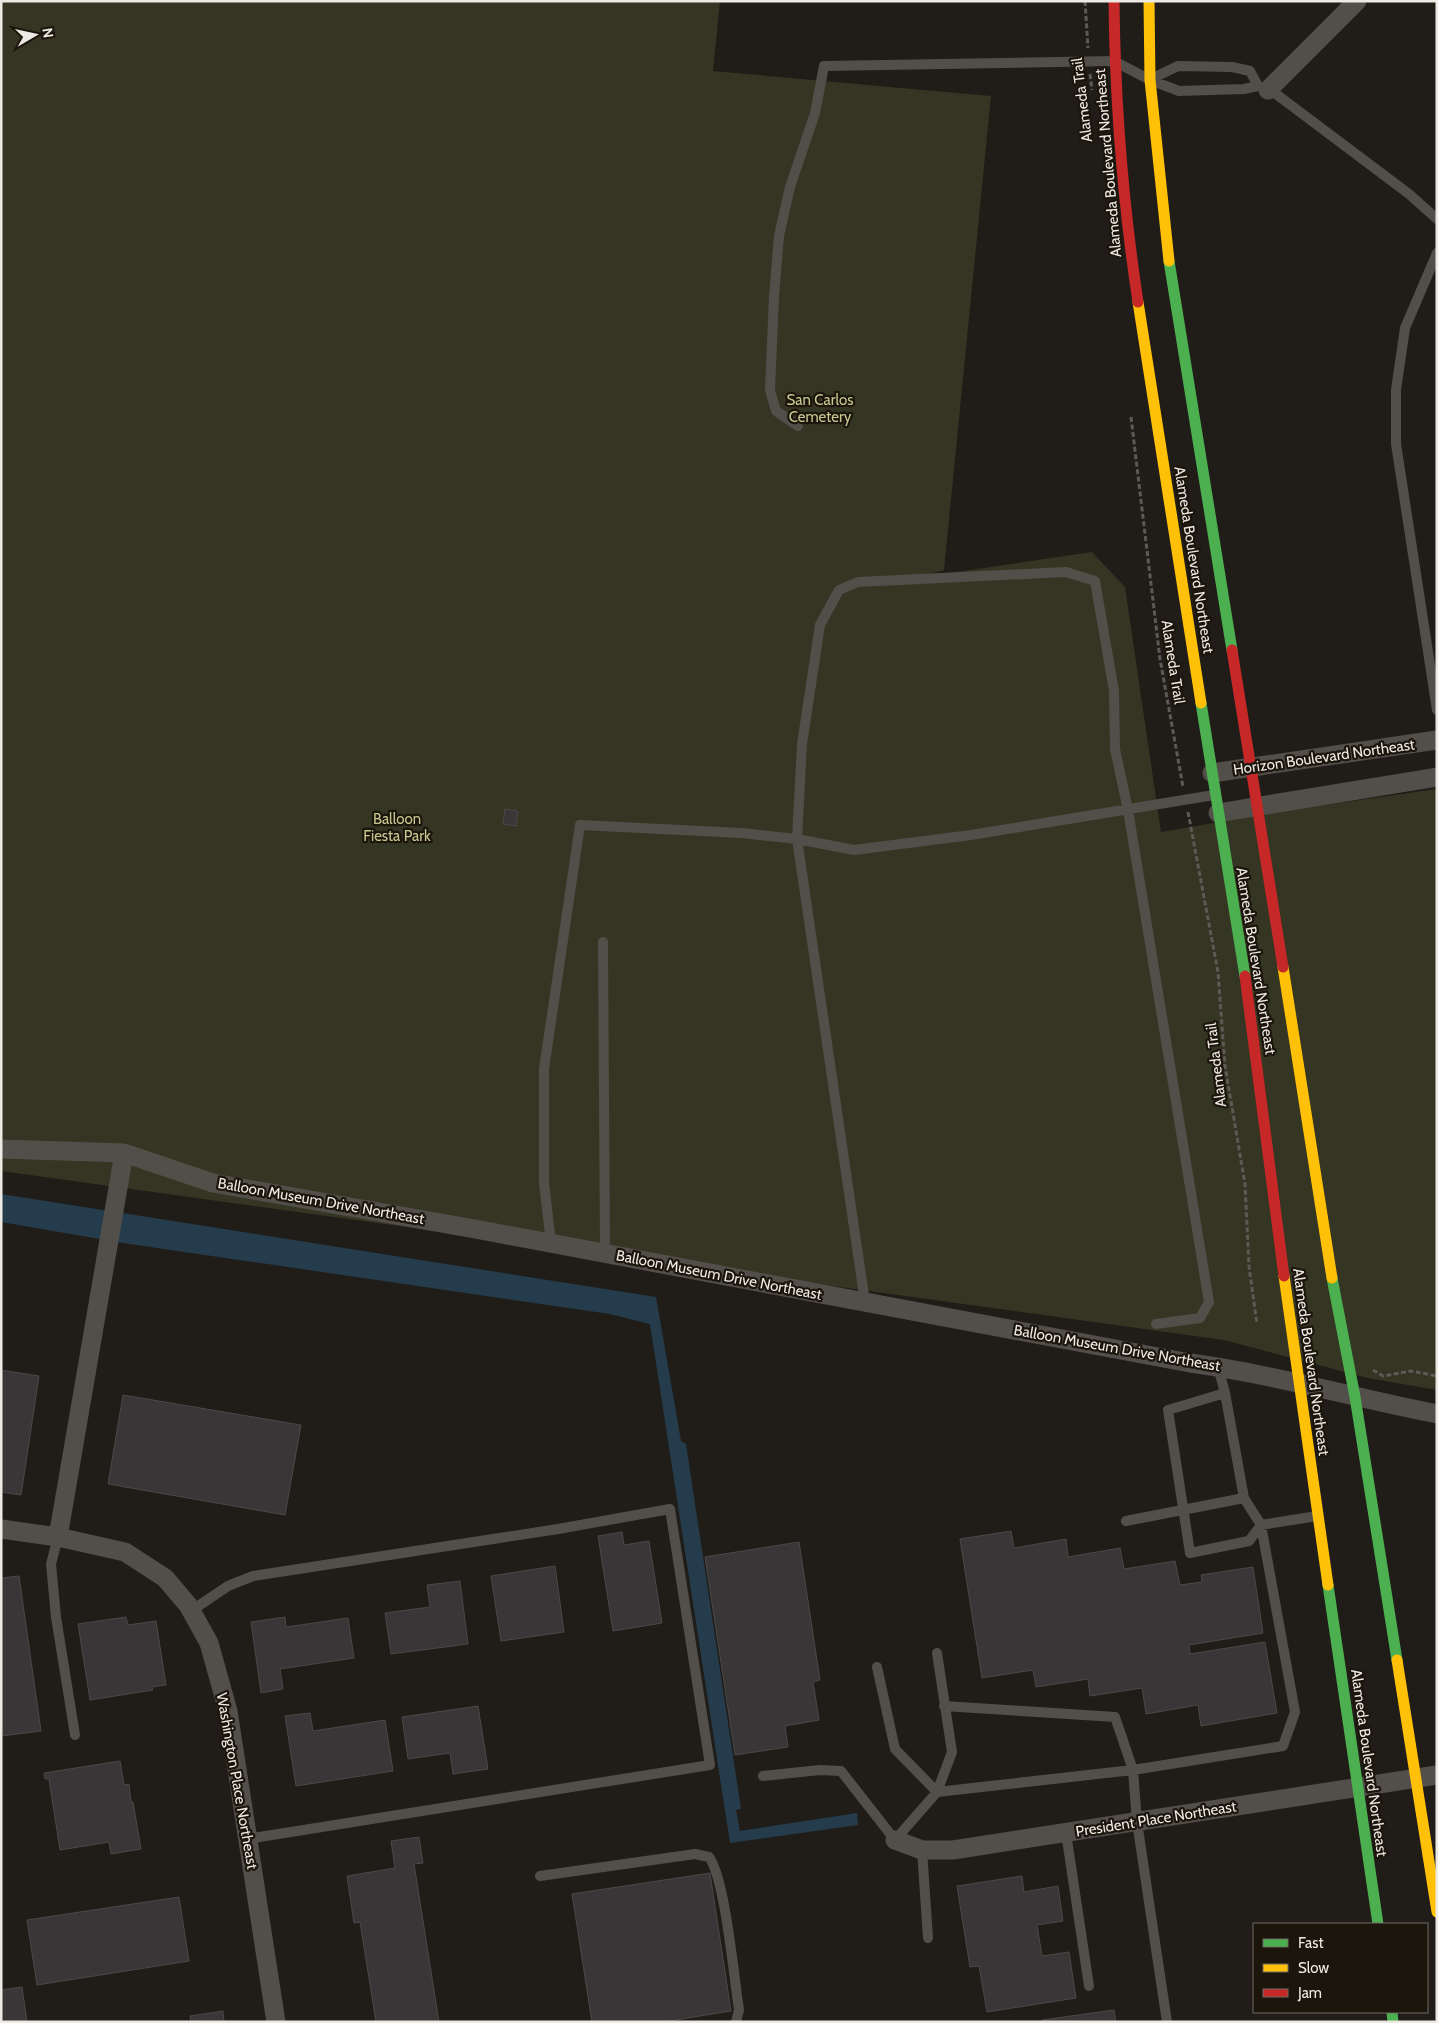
<svg xmlns="http://www.w3.org/2000/svg" width="1438" height="2023" font-family="Cabin,sans-serif">
<style>
.green{fill:#343522}
.water{fill:#253c4c}
.building{fill:#393638;stroke:#4c4848}
.lines{fill:none;stroke-linecap:round;stroke-linejoin:round}
.path{stroke:#5c5956;stroke-width:3;stroke-dasharray:5 2.5;stroke-linecap:butt}
.lane{stroke:#524f4b;stroke-width:10}
.street{stroke:#524f4b;stroke-width:19}
.fast{stroke:#4caf50;stroke-width:11}
.slow{stroke:#ffc107;stroke-width:11}
.jam{stroke:#c62828;stroke-width:11}
.labels{text-anchor:middle;stroke-width:4.5;stroke-linejoin:round;paint-order:stroke}
.street-label{font-size:15px;fill:#ede9e3;stroke:#1b150c}
.park-label{font-size:15px;fill:#c5c991;stroke:#1b150c}
</style>
<rect width="100%" height="100%" fill="#201d18"/>
<path class="green" d="M1,1H720L713,71L991,96L944,570L929,574L936,575L1092,552L1125,587L1161,832L1296,809L1437,789V1390L1368,1378L1224,1340L1,1171Z"/>
<path class="water" d="M1,1194L656,1297L681,1441L686,1444L741,1809L736,1810L740,1831L857,1813L858,1825L730,1843L650,1324L610,1314L123,1243L1,1222Z"/>
<path class="building" d="M505,809L518,811L516,826L503,824Z
M1,1370L39,1376L21,1495L1,1492Z
M123,1395L301,1425L285,1515L108,1484Z
M1011,1531L1014,1548L1066,1539L1068,1557L1120,1548L1124,1569L1175,1561L1180,1585L1202,1582L1201,1575L1253,1567L1263,1633L1189,1645L1190,1654L1265,1642L1277,1713L1201,1726L1198,1705L1146,1714L1142,1688L1090,1696L1088,1679L1036,1687L1033,1670L982,1678L960,1539Z
M622,1532L624,1545L649,1541L662,1623L613,1631L598,1536Z
M799,1542L820,1680L813,1682L819,1720L785,1726L788,1747L735,1755L705,1557Z
M555,1566L564,1632L501,1641L491,1576Z
M19,1576L41,1731L1,1736V1578Z
M460,1581L468,1644L391,1654L385,1613L430,1607L427,1585Z
M126,1617L128,1625L156,1621L166,1685L152,1687L153,1690L90,1700L78,1624Z
M285,1617L286,1627L348,1618L354,1658L280,1669L283,1689L261,1693L251,1622Z
M478,1706L488,1769L453,1774L450,1753L408,1759L402,1717Z
M310,1713L313,1731L385,1720L393,1771L296,1786L285,1716Z
M120,1761L124,1785L129,1784L131,1802H133L141,1849L111,1854L109,1842L60,1850L49,1779H45L44,1773Z
M419,1837L423,1863L414,1864L439,2022H376L360,1922L354,1923L347,1876L395,1868L391,1841Z
M710,1873L731,2011L663,2022H592L572,1894Z
M1022,1876L1024,1892L1058,1886L1063,1921L1037,1925L1042,1956L1069,1952L1076,1998L987,2012L979,1966L970,1967L957,1886Z
M179,1897L189,1961L37,1985L27,1920Z
M22,1987L27,2022H1V1990Z
M1114,2010L1116,2022H1043L1042,2020Z
M223,2011L224,2022H191L190,2016Z"/>
<g class="lines">
<path class="path" d="M1085,1L1088,48
M1090,74L1092,90
M1131,417L1160,659L1183,787
M1188,812L1218,972L1225,1066L1245,1184L1249,1267L1257,1324
M1373,1370L1383,1376L1411,1371L1437,1376"/>
<path class="lane" d="M1153,78L1178,66L1232,67L1250,71L1258,86
M1437,253L1405,328L1396,390V444L1437,710
M798,426L776,411L770,390L774,297L779,236L790,187L815,113L824,66L1114,61L1150,80L1179,91L1244,89L1258,86L1276,94L1409,194L1437,219
M603,942L605,1253
M551,1243L544,1183V1069L580,825L741,833L797,839L854,850L971,835L1214,795
M865,1302L797,839L802,744L820,625L839,590L858,582L1066,572L1095,581L1114,691L1115,749L1128,810L1209,1302L1200,1318L1156,1324
M1218,1367L1225,1393L1244,1498L1261,1525L1249,1541L1190,1553L1168,1410L1225,1393
M1126,1521L1244,1498
M58,1537L51,1564L56,1617L75,1735
M191,1611L228,1586L253,1576L558,1529L670,1509L710,1765L247,1839
M877,1667L895,1749L937,1792L952,1752L937,1653
M944,1706L1115,1717L1133,1770L1283,1746L1295,1712L1261,1525L1317,1516
M763,1776L820,1770L841,1771L895,1840L937,1792L1133,1770L1137,1822L1167,2022
M1066,1833L1089,1986
M922,1850L928,1938
M540,1876L695,1854L709,1857C725,1878 734,1978 739,2010L736,2022"/>
<path class="street" d="M1268,90L1357,1
M1212,773L1437,740
M1218,813L1437,777
M1,1149L124,1153L213,1183L475,1229L1190,1363C1273,1374 1354,1398 1437,1414
M1,1529L58,1537L125,1552L165,1578L188,1605L209,1643L228,1711L276,2022
M58,1537L124,1153
M895,1840L922,1850H953L1437,1775"/>
<path class="fast" d="M1169,261L1232,650
M1201,703L1245,976
M1332,1278L1355,1397L1397,1660
M1328,1585L1378,1924
M1392,2012L1393,2022"/>
<path class="slow" d="M1149,1L1150,80L1169,261
M1138,302L1201,703
M1283,967L1332,1278
M1284,1276L1328,1585
M1397,1660L1437,1912"/>
<path class="jam" d="M1114,1C1115,102 1123,203 1138,302
M1232,650L1283,967
M1245,976L1284,1276"/>
</g>
<g class="labels">
<g class="street-label">
<text transform="translate(1082 100) rotate(-97)" y="5">Alameda Trail</text>
<text transform="translate(1108 163) rotate(-95)" y="5">Alameda Boulevard Northeast</text>
<text transform="translate(1194 560) rotate(81)" y="5">Alameda Boulevard Northeast</text>
<text transform="translate(1173 662) rotate(81)" y="5">Alameda Trail</text>
<text transform="translate(1324 757) rotate(-8)" y="5">Horizon Boulevard Northeast</text>
<text transform="translate(1256 961) rotate(81)" y="5">Alameda Boulevard Northeast</text>
<text transform="translate(1216 1065) rotate(-97)" y="5">Alameda Trail</text>
<text transform="translate(321 1201) rotate(10)" y="5">Balloon Museum Drive Northeast</text>
<text transform="translate(719 1275) rotate(11)" y="5">Balloon Museum Drive Northeast</text>
<text transform="translate(1117 1348) rotate(10)" y="5">Balloon Museum Drive Northeast</text>
<text transform="translate(1311 1362) rotate(82)" y="5">Alameda Boulevard Northeast</text>
<text transform="translate(1369 1763) rotate(82)" y="5">Alameda Boulevard Northeast</text>
<text transform="translate(237 1781) rotate(80)" y="5">Washington Place Northeast</text>
<text transform="translate(1156 1819) rotate(-9)" y="5">President Place Northeast</text>
</g>
<g class="park-label">
<text x="820" y="405">San Carlos<tspan x="820" dy="17">Cemetery</tspan></text>
<text x="397" y="824">Balloon<tspan x="397" dy="17">Fiesta Park</tspan></text>
</g>
</g>
<rect width="1438" height="2023" fill="none" stroke="#ede9e3" stroke-width="5"/>
<rect x="1253" y="1923" width="175" height="90" fill="#1b150c" stroke="#6f6a62"/>
<rect x="1263" y="1939" width="25" height="8" fill="#4caf50" stroke="#6f6a62"/>
<text x="1298" y="1948" font-size="15" fill="#ede9e3">Fast</text>
<rect x="1263" y="1964" width="25" height="8" fill="#ffc107" stroke="#6f6a62"/>
<text x="1298" y="1973" font-size="15" fill="#ede9e3">Slow</text>
<rect x="1263" y="1989" width="25" height="8" fill="#c62828" stroke="#6f6a62"/>
<text x="1298" y="1998" font-size="15" fill="#ede9e3">Jam</text>
<g transform="translate(35 35) rotate(81)" stroke="#1b150c" stroke-width="4" paint-order="stroke">
<path d="M0-4L9 19L0 12L-9 19Z" fill="#ede9e3"/>
<text y="-8" font-size="14" font-weight="bold" text-anchor="middle" fill="#ede9e3">N</text>
</g>
</svg>
